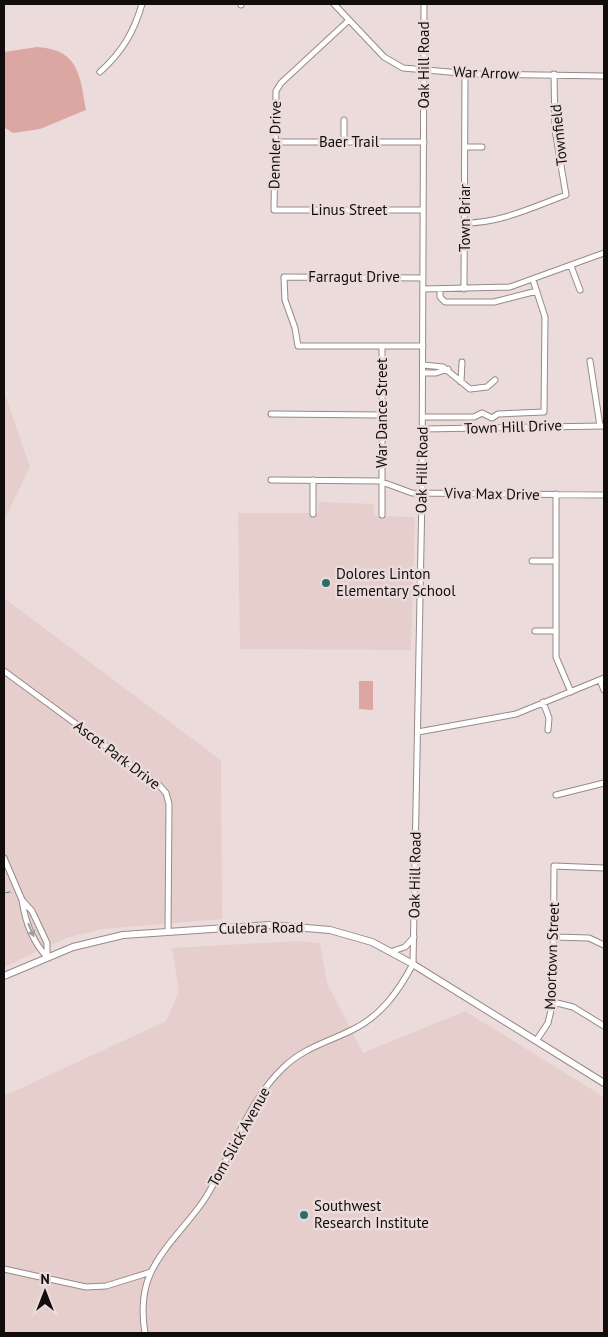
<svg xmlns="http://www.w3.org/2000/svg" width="608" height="1337" font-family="'PT Sans',sans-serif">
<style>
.built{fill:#e5cecc}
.green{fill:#dca7a3}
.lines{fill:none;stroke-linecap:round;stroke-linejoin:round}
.stream{stroke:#508a86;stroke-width:1}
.minor-casing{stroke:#978a89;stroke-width:7}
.major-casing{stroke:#978a89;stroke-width:8}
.minor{stroke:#fff;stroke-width:5}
.major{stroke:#fff;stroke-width:6}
.oneway{fill:#a09e9e}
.poi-dot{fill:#256f6d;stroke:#ebdcdb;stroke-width:2}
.labels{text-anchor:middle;stroke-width:5;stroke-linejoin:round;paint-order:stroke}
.street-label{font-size:15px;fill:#110d0c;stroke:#ebdcdb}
.poi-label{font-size:15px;fill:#110d0c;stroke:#ebdcdb;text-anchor:start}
</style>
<rect width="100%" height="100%" fill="#ebdcdb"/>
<path class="built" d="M4,392L30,467L6,516L4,526Z
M319,502L373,504L375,516L415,517L411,650L240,649L238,513H318Z
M4,598L221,760L222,919L103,929L66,938L4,967Z
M297,941L320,943L327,983L363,1053L465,1011L604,1097V1333H4V1096L166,1021L179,992L172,948Z"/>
<path class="green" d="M37,47C79,49 80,76 86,110L40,129L13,133L5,128L4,117V52Z
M359,681H373V710L359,709Z"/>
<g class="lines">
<path class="stream" d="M4,893L10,892"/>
<defs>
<path id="minor" d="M334,4L384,57L403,68L472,74L604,76
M241,5V4
M348,21L281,83L276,91L274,210H423
M100,72C122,52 134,32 142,4
M344,120V142
M275,142H424
M465,147H482
M465,223C501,223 533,207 566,195L555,130L554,74
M571,266L580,290
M423,289L510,287L604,253
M440,289V297L445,302H494L537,291
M464,289L465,73
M423,346H298L295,328L285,300L284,277L423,278
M590,361L600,426
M423,365L443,367L470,389L487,387L495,380
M423,373H436L448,369
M461,382L462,362
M271,414L382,415
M423,417H474L482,413L492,418L498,414L544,412L545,317L533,280
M423,429L604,426
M271,480L382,481
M313,480V514
M382,482L412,493L604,495
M556,494V657L571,692
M382,515V346
M532,561H556
M535,631H556
M4,671L159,785L166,793L169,804L168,932
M600,680L604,690
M543,702L549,718L548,730
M418,732L516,714L604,678
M556,795L604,783
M4,858L22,900L32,911L47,943V957
M22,900C25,921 33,942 47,957
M554,937L589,938L604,945
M390,952L405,947L414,937
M553,1002L573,1007L604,1026
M536,1041L548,1023L553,1002L554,866L604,868
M4,1269L86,1287L106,1286L151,1272
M145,1333C142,1316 142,1294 149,1277C161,1247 189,1224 206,1197C232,1155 247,1102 283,1068C303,1048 328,1042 352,1030C381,1016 398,992 413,964L422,493L424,4"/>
<path id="major" d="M4,976L73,947L123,935L270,925L330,930L372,942L411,963L604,1083"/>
</defs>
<use href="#minor" class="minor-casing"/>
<use href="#major" class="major-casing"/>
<use href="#minor" class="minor"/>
<use href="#major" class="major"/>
</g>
<defs><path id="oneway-solid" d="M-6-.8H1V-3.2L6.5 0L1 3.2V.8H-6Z" transform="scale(1.25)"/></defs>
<use class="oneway" href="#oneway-solid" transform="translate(31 930) rotate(67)"/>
<g class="poi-dot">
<circle cx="326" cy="583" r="5"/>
<circle cx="304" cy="1215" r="5"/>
</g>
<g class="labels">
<g class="street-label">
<text transform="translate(424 65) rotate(-90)" y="5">Oak Hill Road</text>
<text transform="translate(486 73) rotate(2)" y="5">War Arrow</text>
<text transform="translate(559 135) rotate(-96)" y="5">Townfield</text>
<text x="349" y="147">Baer Trail</text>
<text transform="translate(275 145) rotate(-89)" y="5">Dennler Drive</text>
<text x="349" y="215">Linus Street</text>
<text transform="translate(465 218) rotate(-90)" y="5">Town Briar</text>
<text x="354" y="282">Farragut Drive</text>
<text transform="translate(382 413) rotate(-90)" y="5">War Dance Street</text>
<text transform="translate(513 427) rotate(-2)" y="5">Town Hill Drive</text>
<text transform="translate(422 470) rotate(-89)" y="5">Oak Hill Road</text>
<text transform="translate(492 494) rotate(1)" y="5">Viva Max Drive</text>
<text transform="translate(117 755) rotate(37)" y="5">Ascot Park Drive</text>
<text transform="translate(415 875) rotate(-89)" y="5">Oak Hill Road</text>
<text transform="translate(261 928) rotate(-1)" y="5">Culebra Road</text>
<text transform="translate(552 956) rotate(-88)" y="5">Moortown Street</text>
<text transform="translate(239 1137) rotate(-61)" y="5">Tom Slick Avenue</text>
</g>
<g class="poi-label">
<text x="336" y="579">Dolores Linton<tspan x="336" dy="17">Elementary School</tspan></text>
<text x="314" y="1211">Southwest<tspan x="314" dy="17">Research Institute</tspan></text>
</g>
</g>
<rect width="608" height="1337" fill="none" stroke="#110d0c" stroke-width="10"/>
<g transform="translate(45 1292)" stroke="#ebdcdb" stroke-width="4" paint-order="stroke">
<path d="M0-4L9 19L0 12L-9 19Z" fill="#110d0c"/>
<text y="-8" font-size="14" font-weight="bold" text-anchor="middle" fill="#110d0c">N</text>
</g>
</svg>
